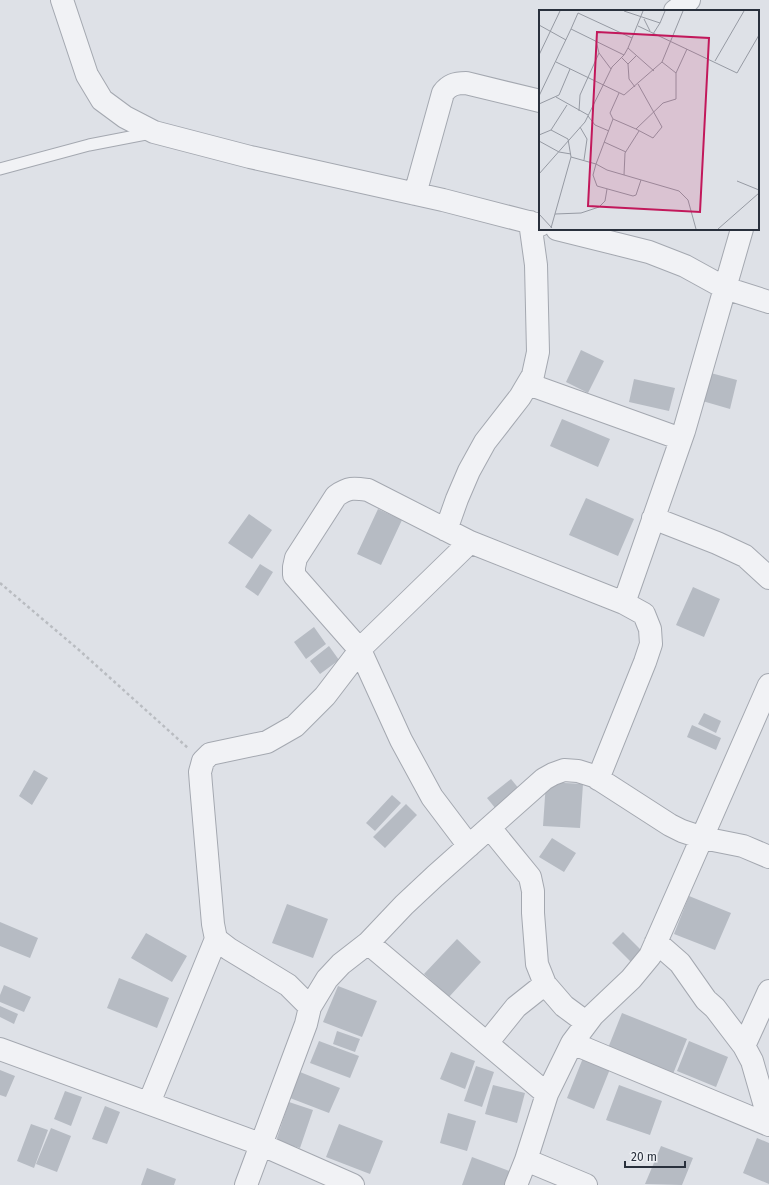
<svg xmlns="http://www.w3.org/2000/svg" width="769" height="1185" font-family="'Fira Sans',sans-serif">
<style>
.building{fill:#b6bbc3}
.lines{fill:none;stroke-linecap:round;stroke-linejoin:round}
.lane-casing{stroke:#a4a8b0;stroke-width:13}
.street-casing{stroke:#a4a8b0;stroke-width:24}
.path{stroke:#b9bcc1;stroke-width:2.5;stroke-dasharray:3 3;stroke-linecap:butt}
.lane{stroke:#f1f2f5;stroke-width:11}
.street{stroke:#f1f2f5;stroke-width:22}
.inset-road{fill:none;stroke:#969aa3;stroke-width:1}
.view{fill:#c2185b;fill-opacity:0.15;stroke:#c2185b;stroke-width:2}
.inset-edge{fill:none;stroke:#29303c;stroke-width:2}
</style>
<rect width="100%" height="100%" fill="#dee1e7"/>
<path class="building" d="M581,350L604,361L588,393L566,382Z
M707,372L737,380L730,409L699,400Z
M634,379L675,388L669,411L629,402Z
M562,419L610,439L598,467L550,446Z
M586,498L634,519L618,556L569,535Z
M378,509L402,520L381,565L357,554Z
M249,514L272,530L252,559L228,543Z
M260,564L273,572L258,596L245,587Z
M693,587L720,599L704,637L676,625Z
M314,627L326,644L306,659L294,642Z
M329,646L339,660L320,674L310,661Z
M704,713L721,721L716,733L698,724Z
M692,725L721,738L716,750L687,737Z
M34,770L48,778L32,805L19,796Z
M511,779L524,795L500,814L487,798Z
M546,782L583,784L580,828L543,826Z
M392,795L401,803L375,831L366,823Z
M406,804L417,815L385,848L373,837Z
M552,838L576,853L564,872L539,857Z
M689,896L731,913L715,950L674,934Z
M287,904L328,919L313,958L272,943Z
M0,922L38,938L30,958L0,946Z
M623,932L642,951L631,962L612,943Z
M146,933L187,956L172,982L131,958Z
M457,939L481,962L449,997L424,974Z
M119,978L169,998L157,1028L107,1008Z
M4,985L31,997L24,1012L0,1002V995Z
M338,986L377,1001L362,1037L323,1022Z
M0,1006L18,1014L14,1024L0,1017Z
M622,1013L687,1039L673,1074L608,1048Z
M337,1031L360,1039L355,1052L333,1044Z
M319,1041L359,1056L350,1078L310,1063Z
M689,1041L728,1057L716,1087L677,1071Z
M451,1052L475,1061L465,1089L440,1079Z
M583,1058L610,1069L594,1109L567,1098Z
M476,1066L494,1072L482,1107L464,1101Z
M0,1070L15,1076L6,1097L0,1095Z
M300,1072L340,1088L329,1113L290,1098Z
M493,1085L525,1093L517,1123L485,1114Z
M619,1085L662,1101L650,1135L606,1120Z
M65,1091L82,1097L71,1126L54,1119Z
M289,1102L313,1110L300,1148L276,1141Z
M105,1106L120,1112L107,1144L92,1139Z
M448,1113L476,1121L467,1151L440,1143Z
M31,1124L48,1130L34,1168L17,1161Z
M339,1124L383,1141L370,1174L326,1157Z
M51,1128L71,1136L57,1172L36,1164Z
M757,1138L769,1143V1184L743,1173Z
M661,1146L693,1158L682,1185L645,1184Z
M472,1157L512,1172L507,1185H462Z
M147,1168L176,1179L174,1185H141Z"/>
<g class="lines">
<defs>
<path id="lane" d="M0,169L89,145L151,133"/>
<path id="street" d="M62,0L87,75L102,100L125,117L154,132L250,157L443,200L540,225
M675,11L689,0
M415,194L443,93C449,85 455,83 466,83L540,101
M557,229L649,252L685,266L725,288L742,229
M528,384L681,439
M653,518L717,543L745,556L769,578
M446,530L457,499L469,471L485,442L520,397L533,375L538,352L536,265L530,222
M598,779L645,662L651,644L650,629L644,614L624,603
M490,828L530,877L533,891V913L537,964L545,984L564,1006L587,1023
M469,846L432,797L401,740L360,650L294,575V567L296,558L336,496C349,487 354,488 368,490L470,542
M656,942L680,963L706,1000L715,1008L744,1046L752,1061L769,1120
M368,943L547,1094
M310,1007L327,979L341,964L368,943L404,905L435,876L544,779L553,774L564,770L578,771L594,776L670,825L682,831L703,838L743,846L769,857
M487,1043L516,1007L545,984
M572,1043L593,1015L631,979L650,956L769,685
M744,1046L769,991
M0,1049L260,1144L353,1185
M149,1103L216,939
M526,1160L586,1185
M246,1185L306,1024L310,1007L288,985L229,949L216,939L213,924L201,785L200,772L203,761L210,754L267,742L295,726L325,696L364,645L470,542L624,603L684,431L725,288L769,302
M516,1185L526,1160L547,1094L572,1043L769,1125"/>
</defs>
<use href="#lane" class="lane-casing"/>
<use href="#street" class="street-casing"/>
<path class="path" d="M0,583L79,650L188,748"/>
<use href="#lane" class="lane"/>
<use href="#street" class="street"/>
</g>
<g transform="translate(539 10)">
<rect width="220" height="220" fill="#dee1e7"/>
<path class="inset-road" d="M85,1L121,13L126,1M105,9L111,21M0,15L27,30M99,16L198,63L220,25M114,24L121,13M93,28L39,3L32,19L85,45L89,38L104,1M57,31L60,43L72,59M89,38L115,61M0,45L21,1M83,48L89,54L90,69L96,77M176,51L205,1M17,52L85,85L123,52M89,54L98,45M137,63L148,39M0,86L32,19M17,87L49,105M0,94L20,85L31,59M40,101L41,85L60,43M49,106L56,115L70,121M74,109L71,103L80,83M41,117L48,129L45,150M97,119L114,128L123,117L99,74M12,120L29,129L32,147M0,125L12,120L28,95M0,131L20,142L32,144M65,132L87,142M0,164L46,112L73,57L85,45M85,165L86,143L100,121M102,170L97,185L94,186L58,176L54,165L57,154L68,160L140,181L149,190L157,219M198,171L220,180M0,204L13,218M16,204L42,203L60,197L66,191L68,179M12,218L32,147L57,154L74,109L97,119L124,93L137,89V63L123,52L144,1M179,219L220,183"/>
<path class="view" d="M58,22L170,28L161,202L49,196Z"/>
<rect width="220" height="220" class="inset-edge"/>
</g>
<path d="M625 1161v6h60v-6" fill="none" stroke="#29303c" stroke-width="2"/>
<text x="631" y="1161" font-size="12" fill="#29303c" stroke="#eef0f4" stroke-width="3" paint-order="stroke">20 m</text>
</svg>
